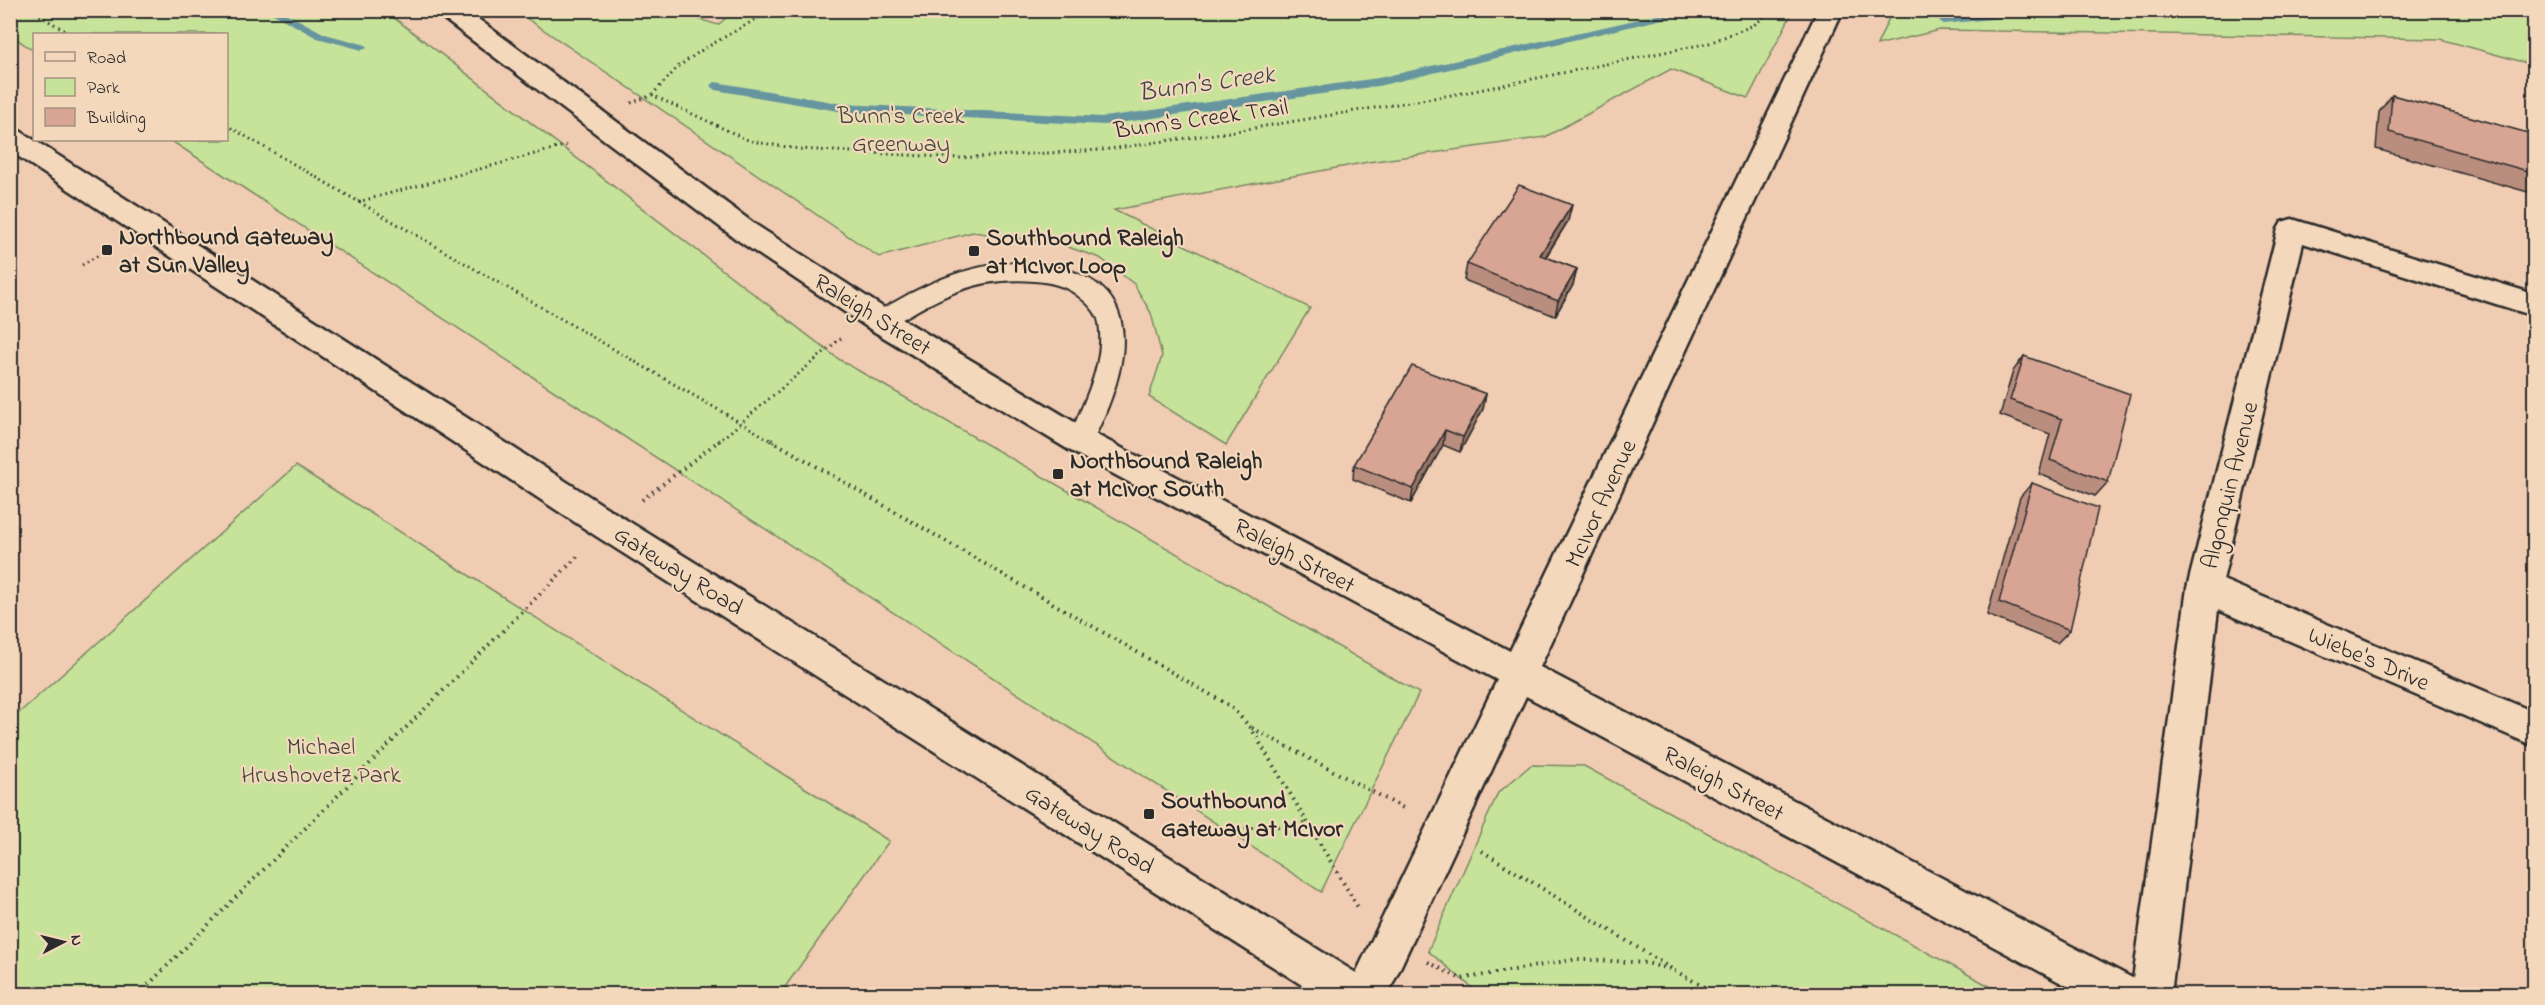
<svg xmlns="http://www.w3.org/2000/svg" width="2545" height="1005" font-family="'Indie Flower',sans-serif">
<style>
.green{fill:#c7e39a;stroke:#798762;stroke-width:1.5}
.lines{fill:none;stroke-linecap:round;stroke-linejoin:round}
.stream{fill:#66959f;fill-rule:evenodd}
.lane-casing{stroke:#2b2b2b;stroke-width:4}
.street-casing{stroke:#2b2b2b;stroke-width:5}
.secondary-casing{stroke:#2b2b2b;stroke-width:5}
.path-far1{stroke:#2b2b2b;stroke-width:3;stroke-dasharray:1.5 4;stroke-linecap:butt}
.path{stroke:#2b2b2b;stroke-width:4;stroke-dasharray:1.5 5;stroke-linecap:butt}
.lane{fill:#f4d8bb;fill-rule:evenodd}
.street{fill:#f4d8bb;fill-rule:evenodd}
.secondary{fill:#f4d8bb;fill-rule:evenodd}
.wall{fill:#ba8e7f;stroke:#2b2b2b;stroke-width:1.5}
.shaded-wall{fill:#977468;stroke:#2b2b2b;stroke-width:1.5}
.building{fill:#d8a594;stroke:#2b2b2b;stroke-width:1.5}
.poi-dot{fill:#2b2b2b;stroke:#f4d8bb;stroke-width:2}
.labels{text-anchor:middle;stroke-width:4.5;stroke-linejoin:round;paint-order:stroke}
.park-label{font-size:24px;fill:#42473c;stroke:#f4d8bb}
.street-label{font-size:24px;fill:#2b2b2b;stroke:#f4d8bb}
.poi-label{font-size:24px;font-weight:bold;fill:#2b2b2b;stroke:#f4d8bb;text-anchor:start}
.water-label{font-size:26px;font-style:italic;fill:#3a4648;stroke:#f4d8bb}
</style>
<rect width="100%" height="100%" fill="#f0ccb2"/>
<filter id="ink" filterUnits="userSpaceOnUse"><feTurbulence type="fractalNoise" baseFrequency=".0167" numOctaves="2"/><feDisplacementMap in="SourceGraphic" scale="12" xChannelSelector="R" yChannelSelector="G"/><feConvolveMatrix kernelMatrix="1 2 1 2 8 2 1 2 1" color-interpolation-filters="sRGB"/></filter>
<g filter="url(#ink)">
<path class="green" d="M735,10H1793V11L1748,98L1671,69L1545,137L1368,162L1114,210L1310,308L1226,445L1149,397L1162,356L1151,313L1134,284L1100,258L1059,244L973,232L879,257L516,11H673L718,25Z
M10,11H385L840,360L1419,693L1321,892L170,140H226V34H34V51L11,35Z
M1892,11H2534V65L2440,39L1940,30L1877,45Z
M296,466L889,841L780,994H11V720Z
M1531,765L1584,766L2004,994H1474L1476,991L1428,951L1498,793Z"/>
<g class="lines">
<path class="stream" d="M266,10H280L325,34L366,45L367,47L362,50L317,38Z
M1679,10H1701L1378,86L1104,125L844,112L715,90L710,86L715,82L844,104L1104,117L1378,78Z
M2011,10H2051L2046,13L1944,24L1939,21L1944,18Z"/>
<defs>
<path id="lane" d="M1015,263C1036,264 1059,265 1079,274C1154,305 1116,396 1089,448L1080,451L1071,448L1068,441C1082,405 1106,364 1099,323C1097,311 1086,302 1077,295C1064,285 1050,282 1034,281C975,276 938,298 889,327L881,330L873,327L869,321C875,311 886,307 895,302C933,280 971,265 1015,263Z"/>
<path id="street" d="M2292,219L2534,294V316L2303,243L2223,580L2534,712V746L2218,610L2171,994H2131L2187,588L2278,229L2282,222Z"/>
<path id="secondary" d="M437,10H466L756,225L892,313L1091,432L1510,651L1818,10H1843L1540,667L2136,980L2142,994H2082L1526,696L1388,994H1316L596,536L10,151V129L20,131L620,516L1356,973L1497,680L1069,450L870,329L736,239L440,16Z"/>
</defs>
<use href="#lane" class="lane-casing"/>
<use href="#street" class="street-casing"/>
<use href="#secondary" class="secondary-casing"/>
<path class="path-far1" d="M30,10L71,34
M652,95L679,66L702,50L772,10
M631,103L652,95L750,141L799,149L959,158L1102,150L1236,131L1469,92L1709,43L1754,25L1772,10
M226,125L774,442
M358,202L568,145
M82,265L107,250
M718,442L841,338"/>
<path class="path" d="M771,440L1230,706L1251,728L1359,909
M642,500L720,440
M1252,728L1407,810
M1180,833L1308,824
M1482,851L1672,969
M1428,962L1461,979L1578,959L1647,963L1677,972L1717,994
M139,994L580,554"/>
<use href="#lane" class="lane"/>
<use href="#street" class="street"/>
<use href="#secondary" class="secondary"/>
</g>
<path class="wall" d="M2392,95L2535,135V194L2376,149L2379,112Z
M1568,221L1546,257L1577,269L1573,285L1555,316L1464,280L1467,264Z
M2024,356L2108,482L2095,496L2039,474L2050,434L2000,415L2013,371Z
M1486,394L1483,409L1460,452L1443,445L1411,503L1353,479L1354,465Z
M2032,483L2070,630L2057,643L1987,615L2020,497Z"/>
<path class="shaded-wall" d="M1572,205L1568,221L1537,270L1540,255Z
M1577,269L1573,285L1555,316L1558,301Z
M1486,394L1483,409L1460,452L1463,437Z
M1445,430L1443,445L1411,503L1413,489Z"/>
<path class="building" d="M2392,95L2535,135V173L2389,132Z
M1519,185L1572,205L1540,255L1577,269L1558,301L1467,264Z
M2024,356L2130,394L2108,482L2050,460L2062,419L2010,400Z
M1412,366L1486,394L1463,437L1445,430L1413,489L1354,465Z
M2032,483L2098,508L2070,630L1999,602Z"/>
</g>
<g class="poi-dot">
<rect x="101" y="244" width="12" height="12" rx="3"/>
<rect x="968" y="245" width="12" height="12" rx="3"/>
<rect x="1052" y="468" width="12" height="12" rx="3"/>
<rect x="1143" y="808" width="12" height="12" rx="3"/>
</g>
<g class="labels">
<g class="park-label">
<text x="901" y="123">Bunn's Creek<tspan x="901" dy="28">Greenway</tspan></text>
<text x="321" y="754">Michael<tspan x="321" dy="28">Hrushovetz Park</tspan></text>
</g>
<g class="street-label">
<text transform="translate(1201 118) rotate(-8)" y="8">Bunn's Creek Trail</text>
<text transform="translate(873 314) rotate(32)" y="8">Raleigh Street</text>
<text transform="translate(2229 485) rotate(-76)" y="8">Algonquin Avenue</text>
<text transform="translate(1600 503) rotate(-65)" y="8">McIvor Avenue</text>
<text transform="translate(1295 555) rotate(28)" y="8">Raleigh Street</text>
<text transform="translate(679 570) rotate(32)" y="8">Gateway Road</text>
<text transform="translate(2369 658) rotate(23)" y="8">Wiebe's Drive</text>
<text transform="translate(1724 783) rotate(28)" y="8">Raleigh Street</text>
<text transform="translate(1090 829) rotate(32)" y="8">Gateway Road</text>
</g>
<g class="poi-label">
<text x="119" y="244">Northbound Gateway<tspan x="119" dy="28">at Sun Valley</tspan></text>
<text x="986" y="245">Southbound Raleigh<tspan x="986" dy="28">at McIvor Loop</tspan></text>
<text x="1070" y="468">Northbound Raleigh<tspan x="1070" dy="28">at McIvor South</tspan></text>
<text x="1161" y="808">Southbound<tspan x="1161" dy="28">Gateway at McIvor</tspan></text>
</g>
<g class="water-label">
<text transform="translate(1206 82) rotate(-8)" y="9">Bunn's Creek</text>
</g>
</g>
<rect width="2545" height="1005" fill="none" stroke="#f4d8bb" stroke-width="36"/>
<rect x="18" y="18" width="2509" height="969" fill="none" stroke="#2b2b2b" stroke-width="2" filter="url(#ink)"/>
<rect x="33" y="33" width="195" height="108" fill="#f4d8bb" stroke="#a49381" stroke-width="1.5"/>
<rect x="45" y="52" width="30" height="9" fill="#f4d8bb" stroke="#a49381" stroke-width="1.5"/>
<text x="87" y="63" font-size="18" fill="#2b2b2b">Road</text>
<rect x="45" y="78" width="30" height="18" fill="#c7e39a" stroke="#a49381" stroke-width="1.5"/>
<text x="87" y="93" font-size="18" fill="#2b2b2b">Park</text>
<rect x="45" y="108" width="30" height="18" fill="#d8a594" stroke="#a49381" stroke-width="1.5"/>
<text x="87" y="123" font-size="18" fill="#2b2b2b">Building</text>
<g transform="translate(63 942) rotate(83)" stroke="#f4d8bb" stroke-width="4.5" paint-order="stroke">
<path d="M0-4.5L10 22L0 15L-10 22Z" fill="#2b2b2b"/>
<text y="-9" font-size="16" font-weight="bold" text-anchor="middle" fill="#2b2b2b">N</text>
</g>
</svg>
